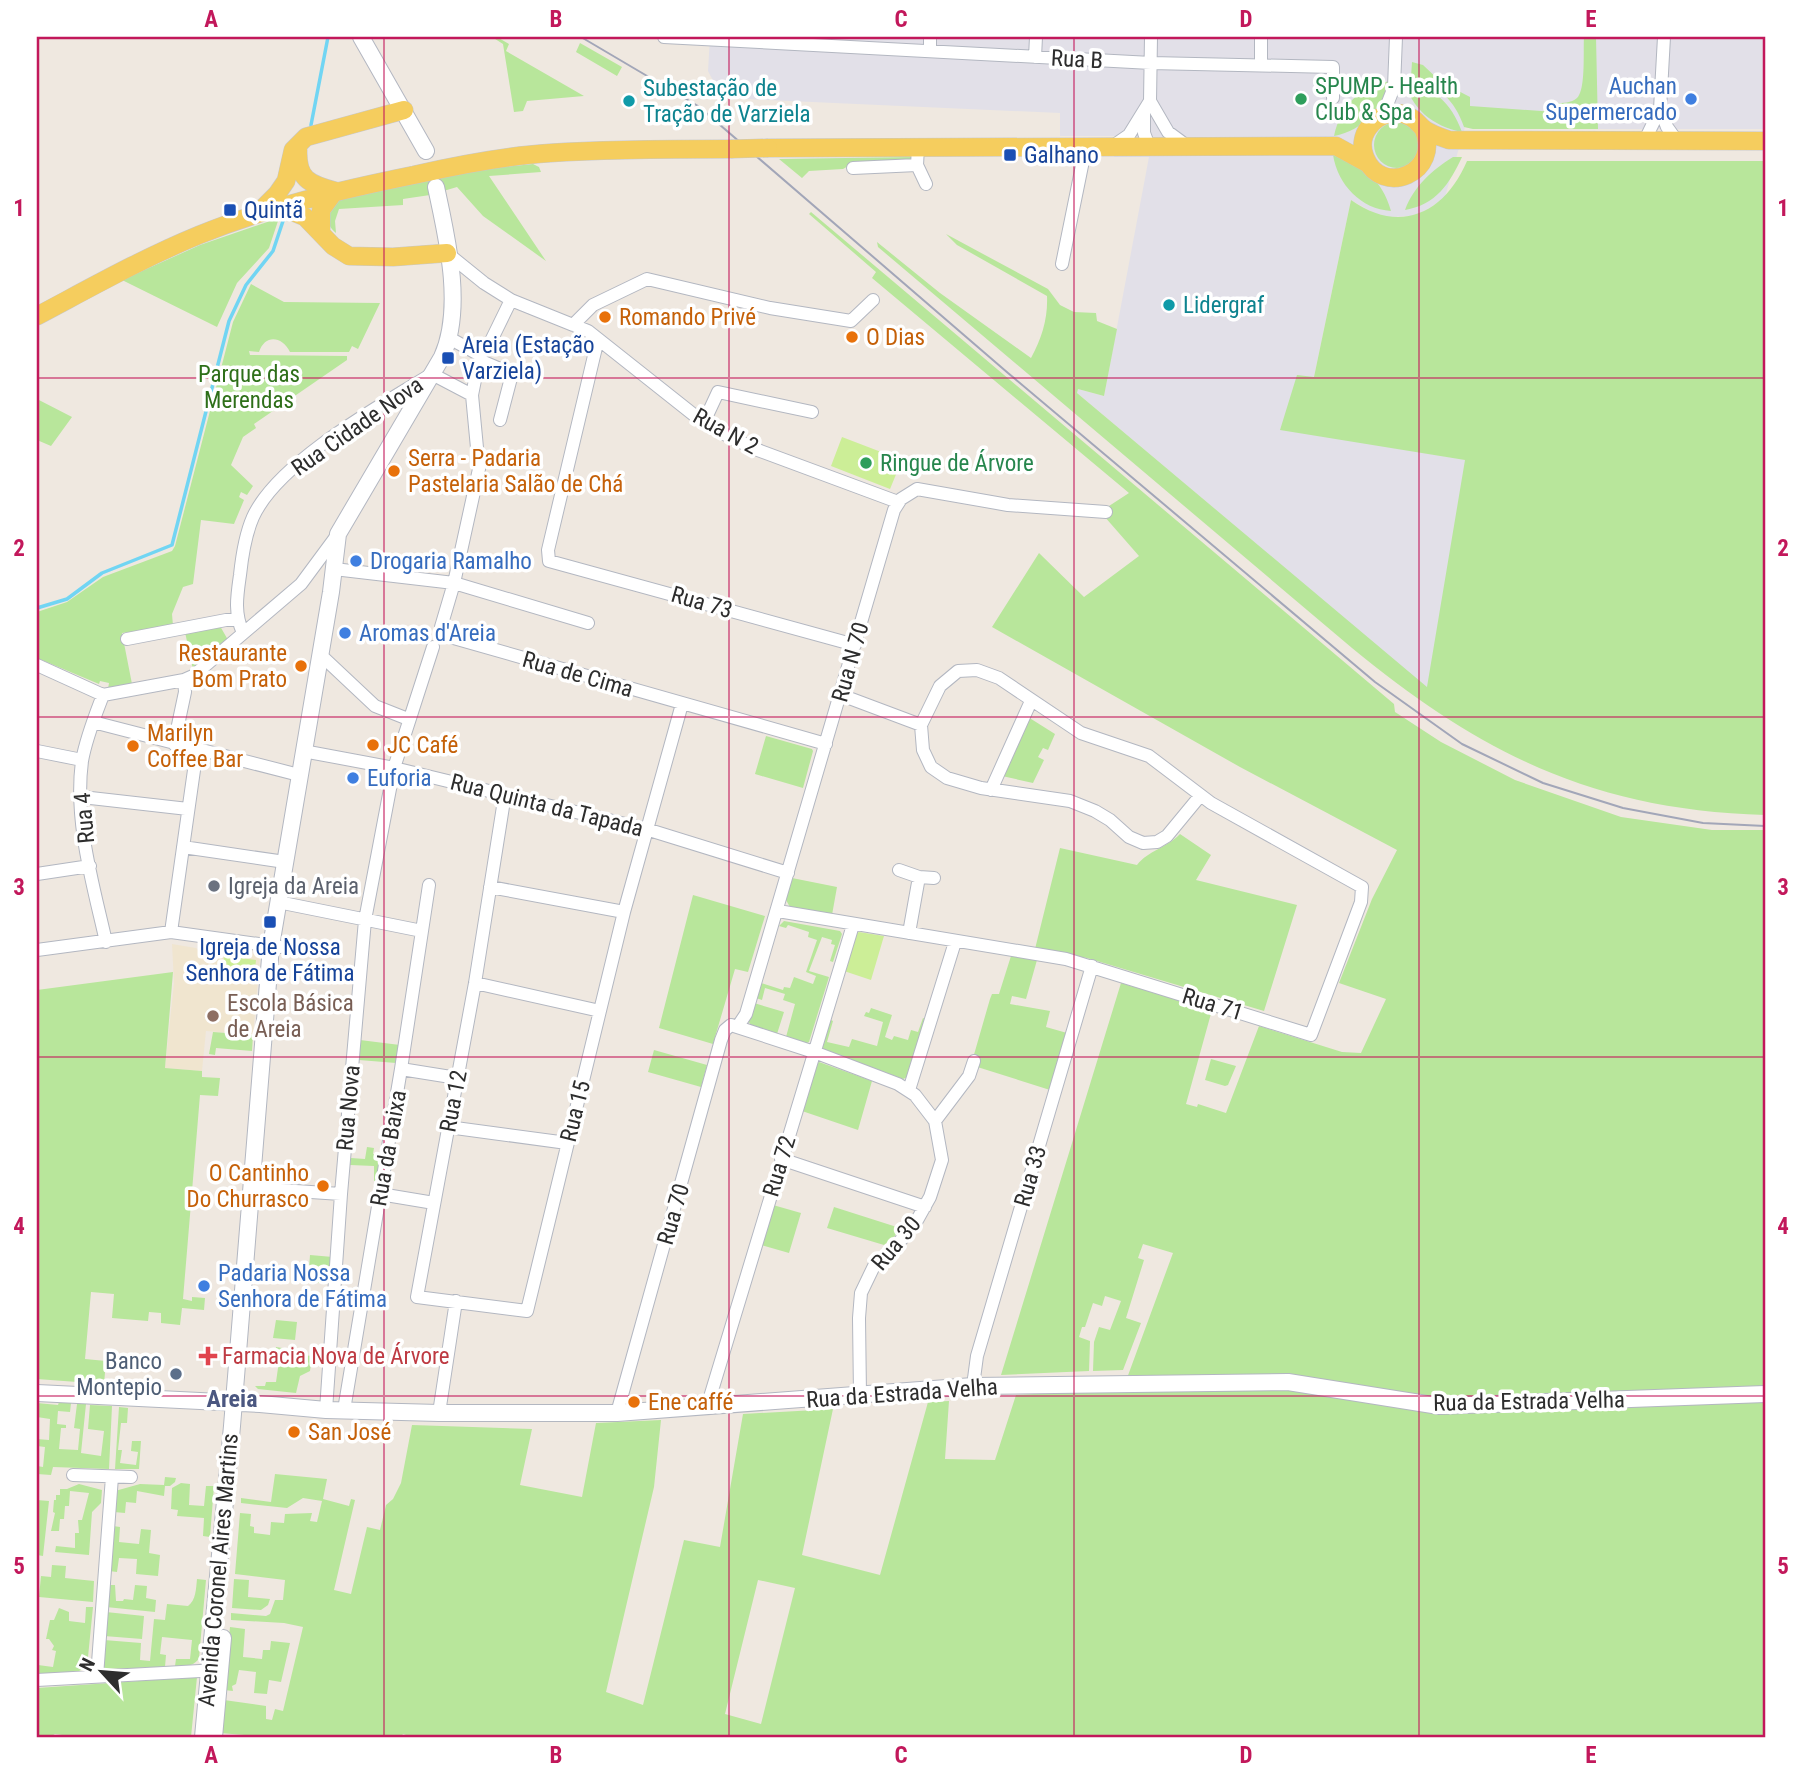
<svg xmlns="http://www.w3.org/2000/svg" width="1802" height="1774" font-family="'Roboto Condensed',sans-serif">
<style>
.industrial{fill:#e2e0e8}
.education{fill:#f0e5cf}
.green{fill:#b8e69b;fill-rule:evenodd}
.pitch{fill:#ccee97}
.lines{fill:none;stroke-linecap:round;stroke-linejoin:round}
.stream{stroke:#71d5f3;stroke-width:3.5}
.street-casing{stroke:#b3b7c1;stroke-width:14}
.secondary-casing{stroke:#b3b7c1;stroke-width:18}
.primary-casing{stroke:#c8c8c8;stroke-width:19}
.street{stroke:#fff;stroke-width:12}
.secondary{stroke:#fff;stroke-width:16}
.primary{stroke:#f5cd5e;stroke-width:18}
.tram{stroke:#a2a6b8;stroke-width:2}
.primary-bridge-casing{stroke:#c8c8c8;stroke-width:19;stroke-linecap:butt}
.primary-bridge{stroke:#f5cd5e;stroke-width:18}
.grid{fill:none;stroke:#c2185b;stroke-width:2;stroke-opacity:0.55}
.leisure-dot{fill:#2e9e5b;stroke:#fff;stroke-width:2.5}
.shop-dot{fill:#3f7fe0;stroke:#fff;stroke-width:2.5}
.culture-dot{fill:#0f9aa8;stroke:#fff;stroke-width:2.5}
.transit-dot{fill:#1a4fb4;stroke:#fff;stroke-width:2.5}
.food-dot{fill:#e8710a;stroke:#fff;stroke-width:2.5}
.worship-dot{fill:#6b7280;stroke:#fff;stroke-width:2.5}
.education-dot{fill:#8d6e63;stroke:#fff;stroke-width:2.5}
.health-dot{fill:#e0444e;stroke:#fff;stroke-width:2.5}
.service-dot{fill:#5c6f8a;stroke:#fff;stroke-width:2.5}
.labels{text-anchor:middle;stroke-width:7;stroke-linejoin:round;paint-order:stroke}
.street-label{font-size:23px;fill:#2d2d2d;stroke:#fff}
.leisure-label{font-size:23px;fill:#27864d;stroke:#fff;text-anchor:start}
.shop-label{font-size:23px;fill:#366cbe;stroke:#fff;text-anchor:start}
.culture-label{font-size:23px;fill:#0d838f;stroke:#fff;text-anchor:start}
.transit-label{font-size:23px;fill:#164399;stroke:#fff;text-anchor:start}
.food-label{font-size:23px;fill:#c56008;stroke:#fff;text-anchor:start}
.park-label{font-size:23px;fill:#2e6f19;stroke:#fff}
.worship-label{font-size:23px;fill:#5b616d;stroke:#fff;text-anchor:start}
.education-label{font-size:23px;fill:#785e54;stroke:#fff;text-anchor:start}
.health-label{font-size:23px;fill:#be3a42;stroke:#fff;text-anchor:start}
.service-label{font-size:23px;fill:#4e5e75;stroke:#fff;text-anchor:end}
.neighbourhood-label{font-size:24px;font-weight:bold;fill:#4b5780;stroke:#fff}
.neatline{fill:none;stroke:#c2185b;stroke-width:2.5}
.grid-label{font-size:23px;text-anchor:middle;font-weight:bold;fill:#c2185b}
</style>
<rect width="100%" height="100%" fill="#efe8e0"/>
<path class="industrial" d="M710,37H1765V129H1473L1465,127L1445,197L1430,208L1414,216L1389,217L1377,215L1351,200L1314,377L1280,429L1479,462L1440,699L1077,393L1078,389L1104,396L1149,157H1114L1116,136H1060V113L722,98L708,71Z"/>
<path class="education" d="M172,944L196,948L202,953L235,956L239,953L257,954L260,957L253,1035L206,1031L202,1071L165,1068L174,983Z"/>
<path class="green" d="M492,37H497L509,44L506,51L584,96L527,101L523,111L514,112L503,44Z
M1584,37H1596L1598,129H1473L1464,127C1455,100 1438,85 1411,77L1412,62L1423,65L1441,82L1470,97V106L1555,112L1556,103C1563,103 1571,103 1577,98C1586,89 1583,51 1584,37Z
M580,43L622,67L617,76L576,52Z
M1404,80C1434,88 1451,102 1462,132C1432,126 1412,109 1404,80Z
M1390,81C1380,108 1365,130 1334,136C1341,105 1359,87 1390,81Z
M1374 145a23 23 0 1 1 46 0a23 23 0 1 1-46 0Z
M1333,155C1363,168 1382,178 1391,211C1361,209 1338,185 1333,155Z
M912,157L907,163L850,165L843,169L809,171L802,178L779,159Z
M1453,157H1462C1450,183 1436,205 1405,210C1414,186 1432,170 1453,157Z
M1467,161H1765V815C1595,810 1482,755 1352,648L878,247L877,242L940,293L1031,358C1042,338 1048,318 1047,296L957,245L946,234L1048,289L1060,305L1074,312L1096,313L1097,321L1117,329L1104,396L1078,389L1077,393L1427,687L1465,460L1280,430L1297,375L1314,377L1351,200C1400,235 1445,213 1467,161Z
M533,164L539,167L541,172L489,176L546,261L483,216L457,187L430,195L403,199V205L339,209L335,221L336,233C322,222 328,207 341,199L484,169Z
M811,212L1394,704L1395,712L1441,742L1515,780L1621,817L1712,830H1765V1737H412L403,1734L401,1737H244V1735L220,1733L224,1700L266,1706V1719L272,1720L275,1709L283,1711L303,1627L284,1623L231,1620V1613L266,1616L270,1614L275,1600H283L285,1580L235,1574L240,1513L251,1514L250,1526L254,1527V1533L270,1535L271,1522L284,1523L285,1514L312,1513L310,1521L317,1522L322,1501L303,1498L287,1508L241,1503V1498L271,1502L275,1474L327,1479L323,1499L349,1506L351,1499L355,1500L334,1590L351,1594L367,1527L380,1530L386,1505L393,1499L401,1483L412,1425L532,1429L520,1485L582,1497L596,1423L661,1420L654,1487L606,1692L643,1705L684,1540L720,1547L743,1414L833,1409L802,1555L880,1575L928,1402L949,1401L945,1459L995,1460L1016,1395L1123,1389L1173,1253L1143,1244L1138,1258L1144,1260L1126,1318L1141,1323L1123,1370L1093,1371L1094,1342L1099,1327L1110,1330L1121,1301L1105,1296L1102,1306L1093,1303L1085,1327H1082L1079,1337L1090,1341L1089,1371L1001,1375L1121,983L1212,1010L1186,1104L1197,1107L1198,1104L1226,1113L1259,1026L1342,1052L1361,1053L1386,999L1339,983L1372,899L1397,850L1240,767L992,627L1039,553L1084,597L1139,556L1104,516L1109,506L1129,493L872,278L876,272L809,214ZM758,1580L795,1588L761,1724L725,1714Z
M279,218L269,248L237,283L217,327L122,280L200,245Z
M251,284L284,302L380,303L358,349L352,346L349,352H290C282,336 265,334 259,352L249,351L250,355L347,356V360L254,424L256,428L243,437L231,465L253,486L247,495L241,492L239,497L244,500L234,524L201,520L193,584L183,587L172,614L173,626L122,633L132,684L108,689L109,683L100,681L99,684L37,658V612L67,602L103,577L172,551L175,546L233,322Z
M37,399L72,417L51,446L37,440Z
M220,626L228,640L193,670L185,632Z
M1028,717L1055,734L1048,750L1043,748L1038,757L1044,760L1033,783L1002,776Z
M766,736L812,749L813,751L803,788L755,774Z
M1180,834L1211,855L1196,880L1297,905L1264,1011L1087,958L1035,949L1060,848L1137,865C1149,850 1165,849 1180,834Z
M792,878L837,887L832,915L791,909L786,900Z
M693,895L765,916L748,972L735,969L713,1044L659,1028Z
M784,921L840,931L842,934L833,962L830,961L835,945L831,944L832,940L822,937L809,971L829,977L809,1042L805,1044L786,1037L795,1004L783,1000L785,994L765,988L762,1000L756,998L761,983L783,990L784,987L790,988L794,977L813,984L816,976L806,972L817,940L808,937L809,932L788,925L786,928L779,926Z
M1011,956L1037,960L1026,999L1012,996L1010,1004L1050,1011L1046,1027L1067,1033L1050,1090L971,1065L990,999L992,994H999Z
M173,972L165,1068L202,1071V1077L220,1078L218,1096L200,1095L183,1299L192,1301V1297L205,1298L204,1310L182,1308L180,1325L161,1323V1313L149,1312L148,1321L112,1318L114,1294L91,1292L85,1359L106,1361L104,1384L37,1379V990Z
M754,1003L784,1012L777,1034L751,1025L748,1021Z
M871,1008L892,1015L885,1037L892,1040L894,1036L908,1040L911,1030L918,1032L923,1018L927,1020L910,1076L903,1079L823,1049L821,1046L829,1019L833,1021L827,1042L849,1047L852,1039L877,1046L883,1022L864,1016L866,1012L869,1013Z
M213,1032L253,1035L252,1051L216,1048L215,1055L209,1054Z
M360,1040L400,1045L396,1063L359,1060Z
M654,1050L707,1065L701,1087L648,1072Z
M1211,1059L1236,1066L1228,1085L1225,1086L1205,1080Z
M819,1062L872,1081L858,1130L802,1111L816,1064Z
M367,1147L374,1148L373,1154L381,1155L377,1181H374V1166L350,1165L351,1158L365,1159Z
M773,1205L801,1213L789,1253L761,1245Z
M834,1207L903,1229L884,1245L827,1228Z
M310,1255L333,1257L332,1279H321V1283L308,1282Z
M276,1320L297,1322L295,1340L273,1338Z
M276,1347L288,1349L287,1362H298L300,1355L326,1357L325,1365L311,1364L310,1371L300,1376L296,1393L258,1389L255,1386H265L266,1382H276L279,1361L255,1359V1354L275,1355Z
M59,1402L71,1403L70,1412L58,1411L57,1424L66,1425V1428H61L59,1449L78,1450L80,1429L74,1428L77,1404H86L81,1453L101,1456L104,1431L88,1429L90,1405L112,1406L109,1469L53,1467L51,1475L37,1474V1466L43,1467L45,1447L37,1446V1439L49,1440L50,1419L37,1417V1403L58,1405Z
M119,1407L128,1408L127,1423H121L118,1450H122L120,1463L136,1465L138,1452L131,1451L132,1441H141L139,1469H115Z
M165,1477L176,1478L175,1482L170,1486H165L164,1496L137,1491L136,1503L126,1502L125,1513L114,1512L115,1491L140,1484L164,1485Z
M181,1483L190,1484L189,1505L204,1506L206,1486H214L210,1537L203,1536L204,1518L177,1516L178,1510L171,1509L172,1488Z
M79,1484L102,1490L101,1503L92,1512L89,1555L55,1552L56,1546L75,1548V1533H79L78,1520H82L89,1493L70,1491L69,1506H65L64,1519H60L59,1531H51L55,1513L53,1512L54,1500H56V1495H60V1489H67Z
M37,1500L49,1501L43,1556L37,1555Z
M113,1526L120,1527L119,1542L139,1544L141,1529L151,1530L149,1553L160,1555L158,1576L136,1574L137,1559L119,1558L117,1572L109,1571Z
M52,1565L66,1566L65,1578L94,1581L93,1602L39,1597L41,1576L51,1577Z
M197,1579L206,1580L199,1658C194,1667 185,1666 175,1666L176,1659H190L192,1640L162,1637L160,1654L166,1655L165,1667L104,1669V1640L141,1643L140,1660L150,1661L154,1619L165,1620L167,1604L188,1606C196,1600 196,1589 197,1579Z
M234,1579L249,1580L248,1597L270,1599L268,1605L261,1610L232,1608Z
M108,1585H115L116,1601H123L124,1599L133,1600L135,1585L147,1586L146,1598L156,1600L155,1612L106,1607Z
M86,1607H93L87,1667L77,1672L37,1675L38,1665L53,1667L56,1651L52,1650L54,1646L49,1639H46L50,1620H54L59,1608L69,1612V1621L85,1623Z
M106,1612L144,1616L142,1639L104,1636Z
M230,1627L245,1629L243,1657L262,1659L263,1650H270L271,1641L290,1643L281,1682L269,1680L267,1694L254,1693L256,1672L239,1670L236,1684L232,1686L233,1691L224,1690Z
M197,1677L191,1737H76L55,1734L50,1737H37V1688Z"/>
<path class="pitch" d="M842,437L902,460L890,489L831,466Z
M859,932L884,936L871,980L844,971L855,934Z
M224,956L256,960L254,979L222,976Z"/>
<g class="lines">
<path class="stream" d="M311,125L328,37
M37,608L67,599L102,573L172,545L229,321L246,285L273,251L284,218"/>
<defs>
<path id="street" d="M664,37L1151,63L1333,67V98
M1151,37L1150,101L1168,132L1187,146
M930,51V37
M1035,57L1036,37
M1261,65V37
M1660,109L1667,127L1677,141
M1144,112V133L1149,146
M1383,115L1394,87L1396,37
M1645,140L1660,109L1664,37
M1113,146L1129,135L1150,101
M917,165L926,184
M853,168L917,165L918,148
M447,253L484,283L511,300L588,331L694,415L722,433L755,449L898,502
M1062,264L1086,146
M573,325L593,305L647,279L770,308L851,321L873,300
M451,339L480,355L472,395L479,469L454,583L441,627L443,635L826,744
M598,339L548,550L549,561L855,645
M480,355L489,345L511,300
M479,360L512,374L500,420
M704,422L718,392L812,412
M334,569L454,583L588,623
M243,633C234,613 237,596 240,575C242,556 245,535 253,517C278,462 381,405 432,374L472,395
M127,639L226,620H237
M325,659L375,706L408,719
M37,665L103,695
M103,695L184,680L193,676L301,584L338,534
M103,695C95,716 86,738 82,761C74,821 93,884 106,942
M841,695L921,725
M93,722L299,775
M174,744L185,692L184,680
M37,751L82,760
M303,751L394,768L646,829L788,873
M991,790L1031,701
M505,794L475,983L417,1297L527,1311L624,912L682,704
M82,797L188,809
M183,847L285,862
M899,870L919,877L909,933
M37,874L90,866
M919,877L934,878
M490,887L624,912
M278,902L422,931
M778,911L1066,959L1311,1035L1361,902L1362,887L1211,803L1149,756L1081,733L999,678L977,670L958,671L940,686L921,725L923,750L931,767L947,778L981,788L1070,801L1095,811L1110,820L1129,837L1143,843L1157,842L1167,836L1200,796
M171,932L197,749
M37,950L171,932L280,947
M475,983L600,1011
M738,1026L746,1014L894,510L901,499L917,489L1008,505L1106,512
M401,1069L457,1078
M909,1090L955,942
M935,1121L969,1076L974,1061
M448,1127L567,1143
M781,1159L925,1207
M251,1188L341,1194
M380,1194L434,1203
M973,1386L977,1356L1092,966
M707,1407L853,925
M326,1410L341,1194L365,920L394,768L433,647
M344,1410L401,1069L429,885
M439,1413L456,1301
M617,1413L721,1040L725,1030L731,1025L814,1052L898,1084L915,1095L935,1121L942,1160L930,1197L916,1222L902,1239L874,1266L861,1293L859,1318L860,1395
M73,1475L131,1477
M97,1676L112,1477
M37,1680L218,1670"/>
<path id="secondary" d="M361,37L426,151
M37,1393L260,1404L326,1410L439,1413H617L973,1386L1288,1382L1439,1406L1765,1394
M203,1737L232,1426L271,946L331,592L338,534L442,357C464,308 447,238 436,187
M214,1737L223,1638"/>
<path id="primary" d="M1423,128C1443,173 1381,198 1365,157C1361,147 1362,136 1369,127C1379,113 1398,109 1412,118C1417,121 1419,125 1424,129C1431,134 1440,137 1449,140L1765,141
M768,148L1336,146L1367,163
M298,150C297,179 309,184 335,191L321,210V231
M281,207L305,217L333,246L349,256L393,257L447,253
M259,212L277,194L286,181L293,150L306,137L404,110
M37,316C90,288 143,258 199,235C268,207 340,190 414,175C458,165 504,156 550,153C610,149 671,149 731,149"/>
</defs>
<use href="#street" class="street-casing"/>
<use href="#secondary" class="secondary-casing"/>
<use href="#primary" class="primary-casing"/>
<use href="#street" class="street"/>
<use href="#secondary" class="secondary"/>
<use href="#primary" class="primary"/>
<path class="tram" d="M581,37L698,106L1008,373L1375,682L1462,744L1543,783L1623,808L1703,823L1765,826"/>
<defs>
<path id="primary-bridge" d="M731,149L768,148"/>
</defs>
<use href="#primary-bridge" class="primary-bridge-casing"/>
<use href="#primary-bridge" class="primary-bridge"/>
</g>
<path class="grid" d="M384,37V1737M729,37V1737M1074,37V1737M1419,37V1737M37,378H1765M37,717H1765M37,1057H1765M37,1396H1765"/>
<g class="leisure-dot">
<circle cx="1301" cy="99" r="7"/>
<circle cx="866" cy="463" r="7"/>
</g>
<g class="shop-dot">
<circle cx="1691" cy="99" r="7"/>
<circle cx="356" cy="561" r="7"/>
<circle cx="345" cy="633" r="7"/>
<circle cx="353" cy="778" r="7"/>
<circle cx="204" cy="1286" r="7"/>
</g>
<g class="culture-dot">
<circle cx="629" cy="101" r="7"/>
<circle cx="1169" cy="305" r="7"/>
</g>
<g class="transit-dot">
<rect x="1003" y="148" width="14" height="14" rx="3.5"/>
<rect x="223" y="203" width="14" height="14" rx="3.5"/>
<rect x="441" y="351" width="14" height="14" rx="3.5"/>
<rect x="263" y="915" width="14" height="14" rx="3.5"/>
</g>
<g class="food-dot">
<circle cx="605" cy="317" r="7"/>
<circle cx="852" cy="337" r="7"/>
<circle cx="394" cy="471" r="7"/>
<circle cx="301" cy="666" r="7"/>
<circle cx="373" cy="745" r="7"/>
<circle cx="133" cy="746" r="7"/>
<circle cx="323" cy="1186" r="7"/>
<circle cx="634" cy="1402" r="7"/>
<circle cx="294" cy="1432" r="7"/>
</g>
<circle class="worship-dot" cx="214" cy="886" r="7"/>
<circle class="education-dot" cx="213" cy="1016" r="7"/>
<path class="health-dot" d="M204.5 1345.5h7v7h7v7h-7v7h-7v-7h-7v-7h7z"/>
<circle class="service-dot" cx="176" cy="1374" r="7"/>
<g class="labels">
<g class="street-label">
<text transform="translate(1077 59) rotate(3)" y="8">Rua B</text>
<text transform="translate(357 426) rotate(-35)" y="8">Rua Cidade Nova</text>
<text transform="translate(726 431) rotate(29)" y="8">Rua N 2</text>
<text transform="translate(702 602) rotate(16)" y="8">Rua 73</text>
<text transform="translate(850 662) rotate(-74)" y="8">Rua N 70</text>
<text transform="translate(578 674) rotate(16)" y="8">Rua de Cima</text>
<text transform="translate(547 805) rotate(14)" y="8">Rua Quinta da Tapada</text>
<text transform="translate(84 818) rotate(-95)" y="8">Rua 4</text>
<text transform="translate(1213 1004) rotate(17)" y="8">Rua 71</text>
<text transform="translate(453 1101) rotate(-79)" y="8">Rua 12</text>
<text transform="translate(348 1108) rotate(-85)" y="8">Rua Nova</text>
<text transform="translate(575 1111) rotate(-76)" y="8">Rua 15</text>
<text transform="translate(388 1148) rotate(-80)" y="8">Rua da Baixa</text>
<text transform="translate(779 1166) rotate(-73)" y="8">Rua 72</text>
<text transform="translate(1030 1176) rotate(-74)" y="8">Rua 33</text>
<text transform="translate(673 1214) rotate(-74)" y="8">Rua 70</text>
<text transform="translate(896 1243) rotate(-50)" y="8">Rua 30</text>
<text transform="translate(902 1393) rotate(-4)" y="8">Rua da Estrada Velha</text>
<text transform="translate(1529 1401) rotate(-1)" y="8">Rua da Estrada Velha</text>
<text transform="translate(218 1570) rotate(-85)" y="8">Avenida Coronel Aires Martins</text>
</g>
<g class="leisure-label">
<text x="1315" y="94">SPUMP - Health<tspan x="1315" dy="26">Club &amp; Spa</tspan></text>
<text x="880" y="471">Ringue de Árvore</text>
</g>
<g class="shop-label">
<text x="1677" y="94" text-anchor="end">Auchan<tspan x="1677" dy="26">Supermercado</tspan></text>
<text x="370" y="569">Drogaria Ramalho</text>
<text x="359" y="641">Aromas d'Areia</text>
<text x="367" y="786">Euforia</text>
<text x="218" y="1281">Padaria Nossa<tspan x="218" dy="26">Senhora de Fátima</tspan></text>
</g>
<g class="culture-label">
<text x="643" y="96">Subestação de<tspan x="643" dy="26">Tração de Varziela</tspan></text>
<text x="1183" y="313">Lidergraf</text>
</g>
<g class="transit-label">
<text x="1024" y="163">Galhano</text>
<text x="244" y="218">Quintã</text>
<text x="462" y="353">Areia (Estação<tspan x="462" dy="26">Varziela)</tspan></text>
<text x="270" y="955" text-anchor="middle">Igreja de Nossa<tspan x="270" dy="26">Senhora de Fátima</tspan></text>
</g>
<g class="food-label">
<text x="619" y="325">Romando Privé</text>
<text x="866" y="345">O Dias</text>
<text x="408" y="466">Serra - Padaria<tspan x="408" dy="26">Pastelaria Salão de Chá</tspan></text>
<text x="287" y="661" text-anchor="end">Restaurante<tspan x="287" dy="26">Bom Prato</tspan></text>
<text x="147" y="741">Marilyn<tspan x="147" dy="26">Coffee Bar</tspan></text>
<text x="387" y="753">JC Café</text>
<text x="309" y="1181" text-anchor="end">O Cantinho<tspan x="309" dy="26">Do Churrasco</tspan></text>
<text x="648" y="1410">Ene caffé</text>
<text x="308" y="1440">San José</text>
</g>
<g class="park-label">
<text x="249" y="382">Parque das<tspan x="249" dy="26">Merendas</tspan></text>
</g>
<g class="worship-label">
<text x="228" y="894">Igreja da Areia</text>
</g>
<g class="education-label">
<text x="227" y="1011">Escola Básica<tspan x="227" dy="26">de Areia</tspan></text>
</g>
<g class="health-label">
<text x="222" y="1364">Farmacia Nova de Árvore</text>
</g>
<g class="service-label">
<text x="162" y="1369">Banco<tspan x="162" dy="26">Montepio</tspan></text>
</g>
<g class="neighbourhood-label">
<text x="232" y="1407">Areia</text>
</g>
</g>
<rect width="1802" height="1774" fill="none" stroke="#ffffff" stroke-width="77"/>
<g transform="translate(102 1672) rotate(296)" stroke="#ffffff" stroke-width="5" paint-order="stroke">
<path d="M0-5L12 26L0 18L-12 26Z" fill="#2d2d2d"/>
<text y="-10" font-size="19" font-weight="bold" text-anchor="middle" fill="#2d2d2d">N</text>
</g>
<rect x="38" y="38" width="1726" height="1698" class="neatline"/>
<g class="grid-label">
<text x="211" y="27">A</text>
<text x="556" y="27">B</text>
<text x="901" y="27">C</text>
<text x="1246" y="27">D</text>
<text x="1591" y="27">E</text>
<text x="19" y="216">1</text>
<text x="1783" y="216">1</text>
<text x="19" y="556">2</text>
<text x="1783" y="556">2</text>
<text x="19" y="895">3</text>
<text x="1783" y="895">3</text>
<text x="19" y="1234">4</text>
<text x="1783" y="1234">4</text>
<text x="19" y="1574">5</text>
<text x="1783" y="1574">5</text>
<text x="211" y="1763">A</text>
<text x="556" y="1763">B</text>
<text x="901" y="1763">C</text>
<text x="1246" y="1763">D</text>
<text x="1591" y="1763">E</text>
</g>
</svg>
